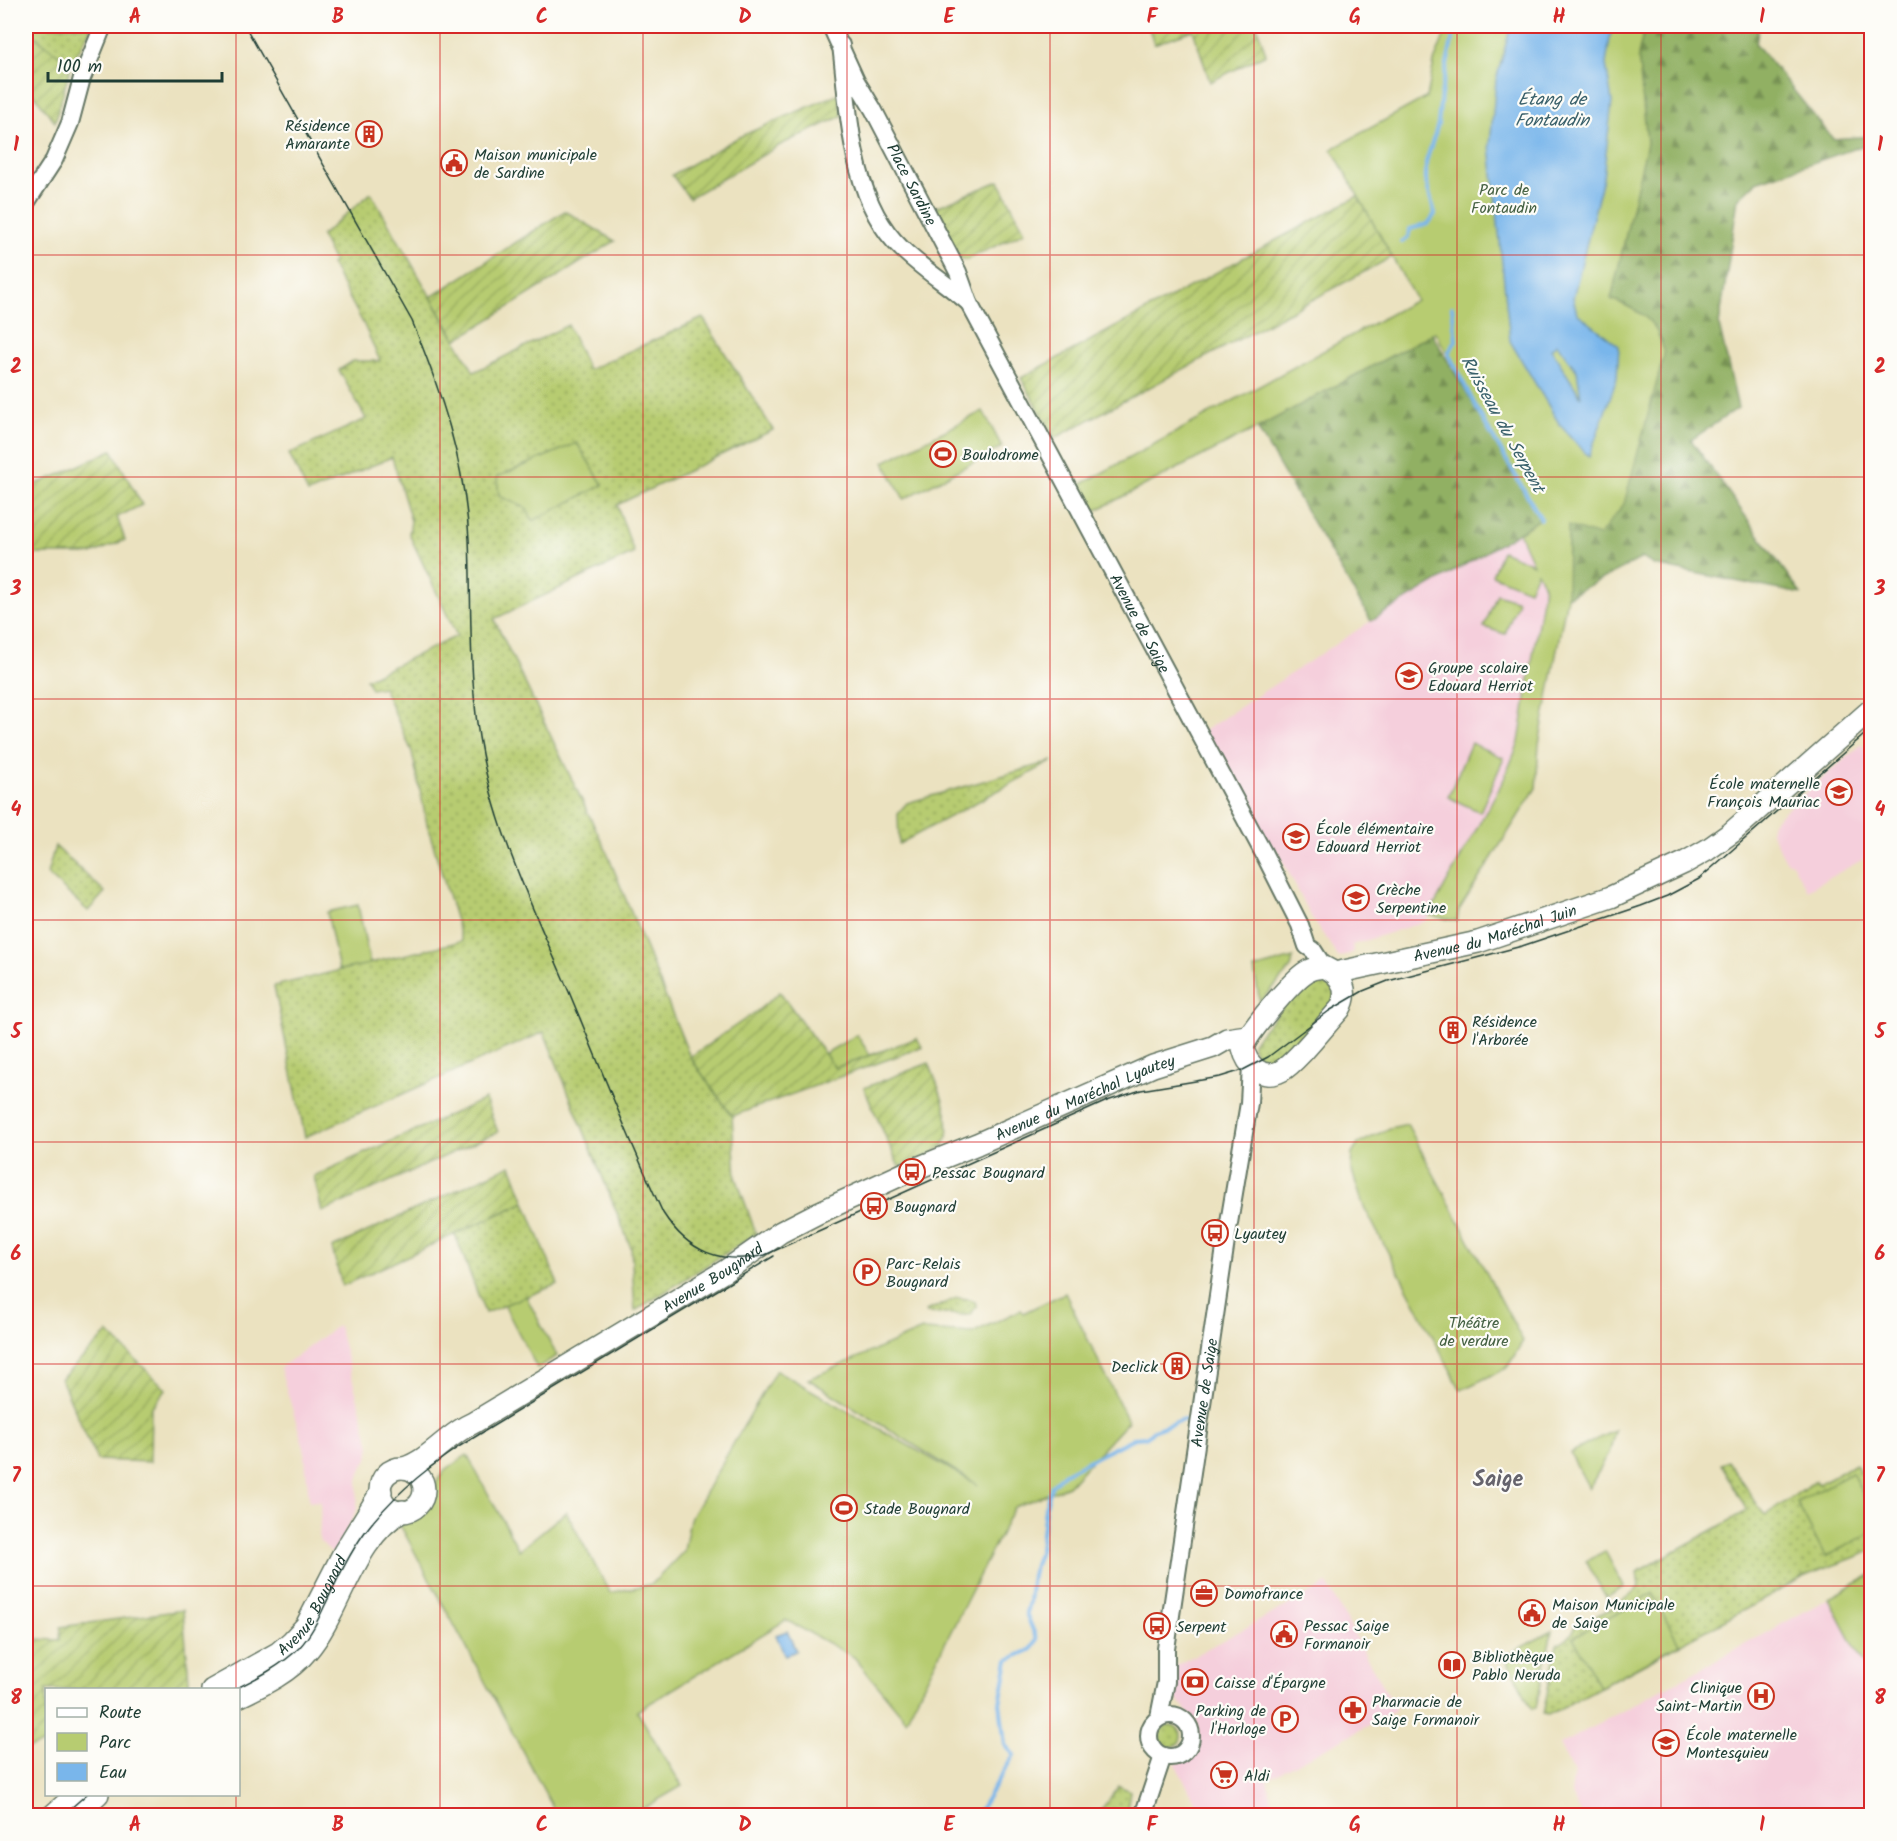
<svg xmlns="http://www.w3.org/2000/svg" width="1897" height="1841" font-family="Kalam,sans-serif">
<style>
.built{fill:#f5cfdc}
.grass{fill:url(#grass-dots);stroke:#6b8452;stroke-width:1.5}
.forest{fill:url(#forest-firs);stroke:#58764c;stroke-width:1.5}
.park{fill:#b7cc71;stroke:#6b8452;stroke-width:1.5}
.garden{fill:url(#garden-furrows);stroke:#6b8452;stroke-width:1.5}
.water{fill:#79b6eb;stroke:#4c7a90;stroke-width:1.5;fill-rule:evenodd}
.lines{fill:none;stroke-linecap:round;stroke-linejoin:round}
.stream{stroke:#79b6eb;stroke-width:4}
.minor-casing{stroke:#667765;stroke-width:20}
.major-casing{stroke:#667765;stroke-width:24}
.minor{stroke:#fff;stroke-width:16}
.major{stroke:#fff;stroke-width:21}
.tram{stroke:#1f3d34;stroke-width:1.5}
.grid{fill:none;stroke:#d62828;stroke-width:1.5;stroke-opacity:0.55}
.labels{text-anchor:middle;stroke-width:4.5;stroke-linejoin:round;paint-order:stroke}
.poi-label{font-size:16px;fill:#1f3d34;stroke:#fdfcf7;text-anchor:start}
.street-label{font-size:16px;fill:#1f3d34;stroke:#fdfcf7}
.park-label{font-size:16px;fill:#456143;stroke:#fdfcf7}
.water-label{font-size:18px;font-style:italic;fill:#3a616b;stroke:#fdfcf7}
.district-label{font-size:22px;font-weight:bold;fill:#66646d;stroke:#fdfcf7}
.neatline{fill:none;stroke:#d62828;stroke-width:2}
.grid-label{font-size:20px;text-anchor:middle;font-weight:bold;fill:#d62828}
</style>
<defs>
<pattern id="grass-dots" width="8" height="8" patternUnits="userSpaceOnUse" patternTransform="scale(1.5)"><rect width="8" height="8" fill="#b7cc71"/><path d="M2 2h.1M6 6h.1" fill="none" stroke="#94a75e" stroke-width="1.8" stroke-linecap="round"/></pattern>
<pattern id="forest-firs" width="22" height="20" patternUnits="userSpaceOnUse" patternTransform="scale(1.5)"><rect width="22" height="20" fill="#91b063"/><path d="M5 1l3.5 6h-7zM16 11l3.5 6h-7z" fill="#769052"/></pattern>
<pattern id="garden-furrows" width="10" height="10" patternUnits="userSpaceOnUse" patternTransform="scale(1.5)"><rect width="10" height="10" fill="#b7cc71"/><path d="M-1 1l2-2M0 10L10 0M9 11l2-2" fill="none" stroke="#94a75e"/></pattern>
</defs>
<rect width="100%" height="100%" fill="#fdfcf7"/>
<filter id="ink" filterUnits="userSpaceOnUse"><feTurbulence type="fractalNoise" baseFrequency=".0167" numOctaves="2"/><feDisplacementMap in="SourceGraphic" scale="12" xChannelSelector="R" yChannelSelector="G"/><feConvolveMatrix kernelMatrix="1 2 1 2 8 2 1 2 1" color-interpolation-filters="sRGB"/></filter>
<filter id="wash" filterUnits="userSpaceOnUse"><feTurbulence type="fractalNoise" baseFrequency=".008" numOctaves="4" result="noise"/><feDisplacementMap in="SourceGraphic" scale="24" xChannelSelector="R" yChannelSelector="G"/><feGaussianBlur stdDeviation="1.35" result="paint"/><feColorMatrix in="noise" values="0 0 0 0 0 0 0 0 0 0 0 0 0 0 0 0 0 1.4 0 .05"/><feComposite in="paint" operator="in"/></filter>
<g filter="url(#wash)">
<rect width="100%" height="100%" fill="#ebe2c0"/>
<path class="built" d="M1519,533L1544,586L1519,742L1504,779L1426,921L1352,945L1354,952L1339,958L1312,918L1277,850L1264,854L1199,734L1371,621Z
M1862,744L1871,762V855L1807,890L1792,863L1786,861L1770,831L1772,822Z
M338,1325L370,1445L368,1459L362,1468L358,1480L357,1509L334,1555L319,1540L321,1502L309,1501L304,1448L280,1368Z
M1327,1584L1396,1711L1267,1779L1276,1815H1203L1175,1764L1187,1760L1196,1749L1200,1736L1197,1723L1176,1699L1173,1667Z
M1829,1598L1871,1678V1815H1582L1571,1794L1574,1773L1559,1745L1693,1673Z"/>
<path class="grass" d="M26,26H92L71,65L26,29Z
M371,193L474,372L568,325L588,370L703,318L773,430L617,505L634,553L494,619L605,848L690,1057L732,1116L736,1177L756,1234L635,1311L631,1248L544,1032L305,1137L274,986L462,941L427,824L412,752L383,687L371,689L366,679L457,636L409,534L411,521L392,457L308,493L289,454L366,419L339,370L353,361H380L364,325L331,264L334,262L321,236Z
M1053,761L899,844L898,813L907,803Z
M55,846L105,892L88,911L47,874Z
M1317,975L1331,981L1336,999L1283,1061L1274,1066L1258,1063L1252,1043L1303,983Z
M525,1202L558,1284L485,1313L455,1234Z
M957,1298L969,1299L975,1302L976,1306L972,1313L968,1315L927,1313L926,1311Z
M1728,1461L1765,1516L1815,1481L1818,1484L1856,1464L1871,1495V1551C1838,1565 1804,1573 1774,1594L1548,1715L1543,1714L1557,1645C1568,1640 1572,1635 1577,1623C1604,1614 1618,1606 1639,1587L1637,1572L1747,1511L1721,1464Z
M1159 1736a11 11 0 1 1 22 0a11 11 0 1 1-22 0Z
M1119,1786L1130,1791L1126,1815H1097Z"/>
<path class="forest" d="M1645,26H1759L1756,44L1833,139L1871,136V143L1756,182L1738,199L1719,325L1738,408L1691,440L1801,594L1654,565L1642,558L1567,597L1568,526L1662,342C1651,316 1636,309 1611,299L1647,143L1638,55Z
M1432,334L1541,519L1371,621L1257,428Z"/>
<path class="park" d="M1448,26H1645L1638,55L1647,143L1611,299C1640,311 1659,320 1664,355L1624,504L1599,536L1568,526L1567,597L1539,744L1536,788L1459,910L1457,921L1429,915L1504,779L1519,742L1544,586L1537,572L1529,590L1492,575L1502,551L1533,564L1519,533L1540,519L1435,332L1257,428L1083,517L1069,491L1416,300L1332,149L1427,97L1434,62Z
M983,411L1002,447L904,499L884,462Z
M577,443L603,485L533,521L526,508L499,496L497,477Z
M1497,594L1518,601L1505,634L1484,627Z
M1471,743L1504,758L1480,812L1448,797Z
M358,905L370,964L339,970L327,912Z
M1293,958L1291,968L1260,1002L1254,969Z
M857,1035L870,1055L835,1068L824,1054Z
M1407,1124L1523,1341L1507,1368L1461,1390L1363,1205L1351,1168L1352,1154L1358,1144L1390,1128Z
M1065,1293L1128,1421L1068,1486L1014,1507L906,1720L854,1657L786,1620L637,1711L682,1786L632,1815H557L398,1521L424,1509L430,1501L437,1481L445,1470L467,1455L519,1550L566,1512L610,1593L652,1584L684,1551L690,1519L776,1370L978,1485L808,1379L922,1330L972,1333L1021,1310L1023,1313Z
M526,1296L557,1356L537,1368L504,1305Z
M1615,1430L1609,1454L1589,1488L1570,1453Z
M1852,1473L1871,1510V1533L1825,1557L1797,1502Z
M1605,1551L1624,1587L1606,1597L1586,1561Z
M1871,1575V1678L1829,1598Z
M1653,1594L1679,1644L1600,1687L1573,1637Z
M1552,1631L1536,1708L1532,1709L1505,1656Z"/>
<path class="garden" d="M1148,26H1257L1266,54L1210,82L1193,30L1154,44Z
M26,29L71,65L55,122L26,84Z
M838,94L842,116L780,145L689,198L672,175L739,137Z
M999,181L1025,232L966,260L960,258L934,208Z
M1358,196L1392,257L1055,438L1021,378Z
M565,211L615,241L456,340L431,297Z
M112,450L142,505L117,517L125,540L91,554H26V488L61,474Z
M780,992L835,1068L917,1038L922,1047L732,1116L690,1057L757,1011Z
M929,1063C936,1081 959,1131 941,1148C932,1155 910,1162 899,1167L864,1088Z
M485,1099L498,1132L322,1212L314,1176Z
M511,1165L525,1202L342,1286L332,1248Z
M108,1333L166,1389L151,1408L150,1462L97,1460L61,1379Z
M183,1610L189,1681L186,1689L46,1690V1743L26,1749V1639L60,1640L61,1627Z"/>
<path class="water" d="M1511,26H1612L1606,64L1612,102L1603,178L1573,298L1577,313L1619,346L1617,378L1589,457L1560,425L1510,341L1490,145L1496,80ZM1557,344L1577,371L1581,397L1551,349Z
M787,1631L796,1651L785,1656L776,1635Z"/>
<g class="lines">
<path class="stream" d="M1402,242L1408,237L1410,229L1428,224L1435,214L1426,182V162L1438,124L1441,94L1455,26
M1452,307L1456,341L1448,353L1480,415L1541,519
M976,1816L1014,1755L1005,1745L1000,1703L1008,1660L1030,1650L1037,1640L1026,1613L1029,1602L1032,1575L1040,1550L1045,1508L1052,1485L1065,1473L1092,1459L1134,1438L1147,1437L1154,1430L1185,1419"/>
</g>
</g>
<g filter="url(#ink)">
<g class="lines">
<defs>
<g id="minor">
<path id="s1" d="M831,26L856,81L873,109L958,272L969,303C947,284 921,268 901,248C850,200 849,110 841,45"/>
<path d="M26,203L54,160L70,123L82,78L103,26"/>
<path id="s2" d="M969,303L1264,854L1300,925L1307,946L1313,950L1324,967"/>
<circle cx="1170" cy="1736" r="21"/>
<path id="s3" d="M1159,1717L1166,1682V1649L1226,1241L1249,1103L1251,1066"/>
<path d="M1143,1816L1163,1756"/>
</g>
<g id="major">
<path d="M1324,967C1342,975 1350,991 1340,1009C1326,1024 1297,1062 1281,1071C1262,1081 1247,1065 1243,1048C1246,1034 1293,980 1306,972C1311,968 1317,968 1324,967Z"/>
<path id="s4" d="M1335,973L1478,942L1611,897L1684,863L1707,850L1731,833L1872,709"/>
<path id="s5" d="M404,1468C430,1460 447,1434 473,1423L725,1271L781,1232L818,1213L905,1173L977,1144L1153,1066L1213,1047L1227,1039L1247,1036"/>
<circle cx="402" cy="1490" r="22"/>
<path id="s6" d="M212,1690L278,1653L292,1641L306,1626L344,1552L381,1492"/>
<path d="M238,1697C263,1685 290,1672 307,1651C341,1612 354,1536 403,1511"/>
<path d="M52,1816L77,1794"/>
<path d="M73,1816L98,1794"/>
</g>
</defs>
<use href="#minor" class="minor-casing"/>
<use href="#major" class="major-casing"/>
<use href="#minor" class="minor"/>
<use href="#major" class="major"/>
<path class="tram" d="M245,26L412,321C441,391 465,463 469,539C472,611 468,683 482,754C498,837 536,915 569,992C600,1066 629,1141 663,1213C688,1252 721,1265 765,1255L1107,1101L1141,1090L1220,1077L1243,1070L1268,1057L1329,1011L1363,991L1388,981L1522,946L1641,906L1667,896L1699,879L1872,728
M233,1690C257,1678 281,1666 299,1648C311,1635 318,1620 325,1605C337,1580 349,1554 365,1532C391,1497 424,1470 460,1446L774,1256
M62,1816L87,1794"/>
</g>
</g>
<path class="grid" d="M236,26V1690M440,26V1816M643,26V1816M847,26V1816M1050,26V1816M1254,26V1816M1457,26V1816M1661,26V1816M26,255H1872M26,477H1872M26,699H1872M26,920H1872M26,1142H1872M26,1364H1872M26,1586H1872M236,1794V1816"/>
<defs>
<symbol id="building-ring" viewBox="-11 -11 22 22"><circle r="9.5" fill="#fdfcf7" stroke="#c8321e" stroke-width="1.5"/><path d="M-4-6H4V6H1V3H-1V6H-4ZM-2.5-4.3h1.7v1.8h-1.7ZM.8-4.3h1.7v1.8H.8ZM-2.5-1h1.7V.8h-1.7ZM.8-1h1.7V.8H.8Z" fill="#c8321e"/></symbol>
<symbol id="civic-ring" viewBox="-11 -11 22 22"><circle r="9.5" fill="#fdfcf7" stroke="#c8321e" stroke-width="1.5"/><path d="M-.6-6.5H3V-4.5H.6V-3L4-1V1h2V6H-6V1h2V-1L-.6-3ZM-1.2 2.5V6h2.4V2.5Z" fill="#c8321e"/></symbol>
<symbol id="stadium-ring" viewBox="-11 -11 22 22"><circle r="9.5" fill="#fdfcf7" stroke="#c8321e" stroke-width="1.5"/><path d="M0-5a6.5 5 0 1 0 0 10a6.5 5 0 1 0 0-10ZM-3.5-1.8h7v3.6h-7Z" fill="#c8321e"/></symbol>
<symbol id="school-ring" viewBox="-11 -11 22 22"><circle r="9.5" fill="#fdfcf7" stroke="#c8321e" stroke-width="1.5"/><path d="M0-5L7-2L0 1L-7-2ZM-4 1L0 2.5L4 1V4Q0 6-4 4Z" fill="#c8321e"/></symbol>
<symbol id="bus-ring" viewBox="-11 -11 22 22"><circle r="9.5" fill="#fdfcf7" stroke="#c8321e" stroke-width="1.5"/><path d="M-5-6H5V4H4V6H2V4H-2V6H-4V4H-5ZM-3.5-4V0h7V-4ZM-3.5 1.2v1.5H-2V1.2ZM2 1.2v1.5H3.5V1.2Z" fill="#c8321e"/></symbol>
<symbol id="parking-ring" viewBox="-11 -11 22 22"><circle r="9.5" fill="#fdfcf7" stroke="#c8321e" stroke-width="1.5"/><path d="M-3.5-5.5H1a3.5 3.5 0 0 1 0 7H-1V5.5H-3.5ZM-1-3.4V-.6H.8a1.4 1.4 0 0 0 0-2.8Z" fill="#c8321e"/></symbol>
<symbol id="office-ring" viewBox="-11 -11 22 22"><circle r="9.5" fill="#fdfcf7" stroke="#c8321e" stroke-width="1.5"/><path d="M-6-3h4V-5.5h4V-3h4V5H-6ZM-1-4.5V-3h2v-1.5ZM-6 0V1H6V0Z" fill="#c8321e"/></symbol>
<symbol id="library-ring" viewBox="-11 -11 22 22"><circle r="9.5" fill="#fdfcf7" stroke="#c8321e" stroke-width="1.5"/><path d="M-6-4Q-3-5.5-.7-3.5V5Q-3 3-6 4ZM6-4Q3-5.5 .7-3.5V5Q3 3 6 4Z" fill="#c8321e"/></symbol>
<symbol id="bank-ring" viewBox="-11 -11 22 22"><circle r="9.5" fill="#fdfcf7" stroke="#c8321e" stroke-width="1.5"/><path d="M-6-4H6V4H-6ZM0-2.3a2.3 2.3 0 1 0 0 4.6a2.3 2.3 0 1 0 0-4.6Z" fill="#c8321e"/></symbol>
<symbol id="hospital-ring" viewBox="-11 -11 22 22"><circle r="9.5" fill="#fdfcf7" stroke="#c8321e" stroke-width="1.5"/><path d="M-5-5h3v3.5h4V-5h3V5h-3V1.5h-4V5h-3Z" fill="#c8321e"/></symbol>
<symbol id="pharmacy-ring" viewBox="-11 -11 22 22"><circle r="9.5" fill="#fdfcf7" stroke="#c8321e" stroke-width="1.5"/><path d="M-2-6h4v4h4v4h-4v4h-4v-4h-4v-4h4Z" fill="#c8321e"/></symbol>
<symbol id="supermarket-ring" viewBox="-11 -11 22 22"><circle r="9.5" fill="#fdfcf7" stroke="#c8321e" stroke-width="1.5"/><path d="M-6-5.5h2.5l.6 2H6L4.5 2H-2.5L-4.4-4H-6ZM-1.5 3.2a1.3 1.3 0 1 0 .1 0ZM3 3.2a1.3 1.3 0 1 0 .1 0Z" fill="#c8321e"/></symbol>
</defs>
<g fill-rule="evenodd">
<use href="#building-ring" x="354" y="119" width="30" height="30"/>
<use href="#civic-ring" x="439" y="148" width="30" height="30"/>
<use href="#stadium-ring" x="928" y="439" width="30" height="30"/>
<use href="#school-ring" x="1394" y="661" width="30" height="30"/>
<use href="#school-ring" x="1824" y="777" width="30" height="30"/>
<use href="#school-ring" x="1281" y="822" width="30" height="30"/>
<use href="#school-ring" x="1341" y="883" width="30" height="30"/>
<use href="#building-ring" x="1438" y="1015" width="30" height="30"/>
<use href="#bus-ring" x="897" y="1157" width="30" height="30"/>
<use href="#bus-ring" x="859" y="1191" width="30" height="30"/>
<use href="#bus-ring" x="1200" y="1218" width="30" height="30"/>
<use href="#parking-ring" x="852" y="1257" width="30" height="30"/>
<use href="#building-ring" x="1162" y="1351" width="30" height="30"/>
<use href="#stadium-ring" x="829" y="1493" width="30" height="30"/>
<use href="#office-ring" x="1189" y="1578" width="30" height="30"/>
<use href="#civic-ring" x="1517" y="1598" width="30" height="30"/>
<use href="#bus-ring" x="1142" y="1611" width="30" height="30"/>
<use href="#civic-ring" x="1269" y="1619" width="30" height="30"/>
<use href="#library-ring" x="1437" y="1650" width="30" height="30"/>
<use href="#bank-ring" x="1180" y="1667" width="30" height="30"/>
<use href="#hospital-ring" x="1746" y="1681" width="30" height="30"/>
<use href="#pharmacy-ring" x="1338" y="1695" width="30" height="30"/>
<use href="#parking-ring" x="1270" y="1704" width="30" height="30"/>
<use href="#school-ring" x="1651" y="1728" width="30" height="30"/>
<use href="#supermarket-ring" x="1209" y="1760" width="30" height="30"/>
</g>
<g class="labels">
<g class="poi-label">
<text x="350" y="131" text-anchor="end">Résidence<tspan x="350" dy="18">Amarante</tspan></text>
<text x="474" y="160">Maison municipale<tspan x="474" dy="18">de Sardine</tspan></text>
<text x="962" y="460">Boulodrome</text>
<text x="1428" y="673">Groupe scolaire<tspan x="1428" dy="18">Edouard Herriot</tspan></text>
<text x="1820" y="789" text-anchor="end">École maternelle<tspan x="1820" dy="18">François Mauriac</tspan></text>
<text x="1316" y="834">École élémentaire<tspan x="1316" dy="18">Edouard Herriot</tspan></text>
<text x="1376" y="895">Crèche<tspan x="1376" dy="18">Serpentine</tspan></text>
<text x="1472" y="1027">Résidence<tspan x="1472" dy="18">l'Arborée</tspan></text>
<text x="932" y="1178">Pessac Bougnard</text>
<text x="894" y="1212">Bougnard</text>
<text x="1234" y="1239">Lyautey</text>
<text x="886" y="1269">Parc-Relais<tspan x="886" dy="18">Bougnard</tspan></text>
<text x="1158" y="1372" text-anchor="end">Declick</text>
<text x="864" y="1514">Stade Bougnard</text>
<text x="1224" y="1599">Domofrance</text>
<text x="1552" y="1610">Maison Municipale<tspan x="1552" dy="18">de Saige</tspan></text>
<text x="1304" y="1631">Pessac Saige<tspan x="1304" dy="18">Formanoir</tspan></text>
<text x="1176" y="1632">Serpent</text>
<text x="1472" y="1662">Bibliothèque<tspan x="1472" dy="18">Pablo Neruda</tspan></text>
<text x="1214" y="1688">Caisse d'Épargne</text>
<text x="1742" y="1693" text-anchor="end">Clinique<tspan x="1742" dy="18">Saint-Martin</tspan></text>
<text x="1372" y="1707">Pharmacie de<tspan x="1372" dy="18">Saige Formanoir</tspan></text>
<text x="1266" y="1716" text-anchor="end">Parking de<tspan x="1266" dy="18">l'Horloge</tspan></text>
<text x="1686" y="1740">École maternelle<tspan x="1686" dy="18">Montesquieu</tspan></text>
<text x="1244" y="1781">Aldi</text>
</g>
<g class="street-label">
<text dy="6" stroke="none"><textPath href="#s1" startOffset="178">Place Sardine</textPath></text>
<text dy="6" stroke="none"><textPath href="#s2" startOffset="363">Avenue de Saige</textPath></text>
<text dy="6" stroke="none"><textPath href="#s4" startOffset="165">Avenue du Maréchal Juin</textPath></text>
<text dy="6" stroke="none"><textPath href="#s5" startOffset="778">Avenue du Maréchal Lyautey</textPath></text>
<text dy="6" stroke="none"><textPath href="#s5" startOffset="363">Avenue Bougnard</textPath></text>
<text dy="6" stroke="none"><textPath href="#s3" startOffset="328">Avenue de Saige</textPath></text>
<text dy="6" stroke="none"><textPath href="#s6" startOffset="135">Avenue Bougnard</textPath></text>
</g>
<g class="park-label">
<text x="1504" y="195">Parc de<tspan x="1504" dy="18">Fontaudin</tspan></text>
<text x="1474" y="1328">Théâtre<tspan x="1474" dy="18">de verdure</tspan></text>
</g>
<g class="water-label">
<text x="1552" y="105">Étang de<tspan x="1552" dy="21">Fontaudin</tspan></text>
<text transform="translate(1503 424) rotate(61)" y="6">Ruisseau du Serpent</text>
</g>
<g class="district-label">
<text x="1498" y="1486">Saige</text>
</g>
</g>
<rect width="1897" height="1841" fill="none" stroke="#fdfcf7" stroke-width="66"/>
<rect x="45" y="1688" width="195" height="108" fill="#fdfcf7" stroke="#a4b0a9" stroke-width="1.5"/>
<rect x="57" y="1708" width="30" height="9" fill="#ffffff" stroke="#a4b0a9" stroke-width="1.5"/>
<text x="99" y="1718" font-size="18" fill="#1f3d34">Route</text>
<rect x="57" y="1733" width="30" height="18" fill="#b7cc71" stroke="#a4b0a9" stroke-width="1.5"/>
<text x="99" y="1748" font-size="18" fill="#1f3d34">Parc</text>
<rect x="57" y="1763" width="30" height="18" fill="#79b6eb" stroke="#a4b0a9" stroke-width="1.5"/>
<text x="99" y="1778" font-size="18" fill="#1f3d34">Eau</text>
<path d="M48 72v9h174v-9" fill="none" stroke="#1f3d34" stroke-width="3"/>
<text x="57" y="72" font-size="18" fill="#1f3d34" stroke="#fdfcf7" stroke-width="4.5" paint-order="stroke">100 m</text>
<rect x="33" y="33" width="1831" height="1775" class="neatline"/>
<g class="grid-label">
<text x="135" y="23">A</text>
<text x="338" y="23">B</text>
<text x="542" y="23">C</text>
<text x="745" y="23">D</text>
<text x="949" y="23">E</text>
<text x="1152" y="23">F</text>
<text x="1355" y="23">G</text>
<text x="1559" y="23">H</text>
<text x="1762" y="23">I</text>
<text x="16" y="151">1</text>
<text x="1880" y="151">1</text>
<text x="16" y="373">2</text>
<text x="1880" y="373">2</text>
<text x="16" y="595">3</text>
<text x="1880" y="595">3</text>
<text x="16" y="816">4</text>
<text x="1880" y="816">4</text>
<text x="16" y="1038">5</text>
<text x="1880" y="1038">5</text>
<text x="16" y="1260">6</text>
<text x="1880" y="1260">6</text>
<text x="16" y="1482">7</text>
<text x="1880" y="1482">7</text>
<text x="16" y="1704">8</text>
<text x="1880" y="1704">8</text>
<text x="135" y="1831">A</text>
<text x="338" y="1831">B</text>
<text x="542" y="1831">C</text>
<text x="745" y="1831">D</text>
<text x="949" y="1831">E</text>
<text x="1152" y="1831">F</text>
<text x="1355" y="1831">G</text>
<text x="1559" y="1831">H</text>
<text x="1762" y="1831">I</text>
</g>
</svg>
